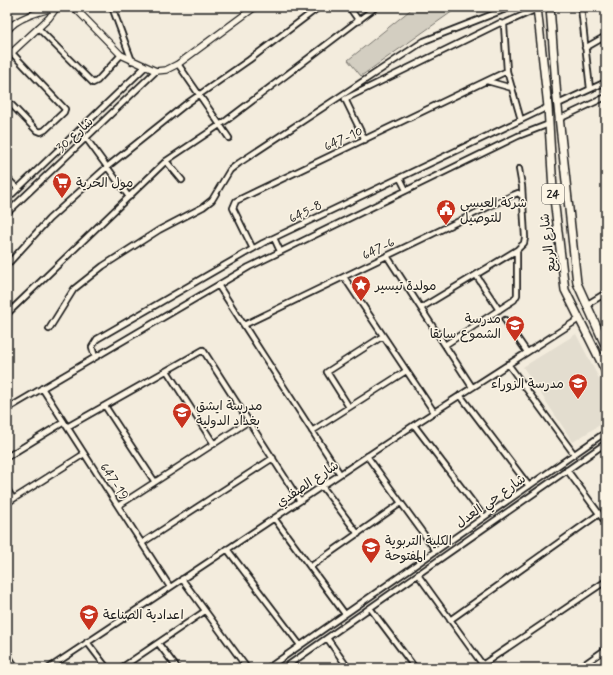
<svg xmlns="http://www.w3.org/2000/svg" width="613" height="675" font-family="Mynerve,'Playpen Sans Arabic',sans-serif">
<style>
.built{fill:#e3ddcf}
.green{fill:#d3cec1;stroke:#78756e}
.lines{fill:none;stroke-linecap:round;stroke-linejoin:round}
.minor-casing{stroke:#1c1c1c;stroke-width:8}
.tertiary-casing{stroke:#1c1c1c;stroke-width:8}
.primary-casing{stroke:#1c1c1c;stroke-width:10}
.minor{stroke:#fcf5e5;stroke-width:4.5}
.tertiary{stroke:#fcf5e5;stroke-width:5.5}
.primary{stroke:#fcf5e5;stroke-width:7}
.labels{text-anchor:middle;stroke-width:3;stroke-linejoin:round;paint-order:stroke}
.shield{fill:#fcf5e5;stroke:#5f5d58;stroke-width:1}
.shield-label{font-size:12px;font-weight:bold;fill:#1c1c1c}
.street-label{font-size:13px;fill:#1c1c1c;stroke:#fcf5e5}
.poi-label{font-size:13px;fill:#1c1c1c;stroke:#fcf5e5;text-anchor:start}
</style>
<rect width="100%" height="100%" fill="#f3ecdd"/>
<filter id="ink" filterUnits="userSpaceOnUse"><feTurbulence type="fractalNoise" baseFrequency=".025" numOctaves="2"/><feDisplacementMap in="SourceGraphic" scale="8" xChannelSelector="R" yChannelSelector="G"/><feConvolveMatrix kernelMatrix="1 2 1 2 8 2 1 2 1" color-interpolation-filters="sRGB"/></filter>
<g filter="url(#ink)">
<path class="built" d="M576,334L606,392V421L573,442L523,367Z"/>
<path class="green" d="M414,7H450L453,11L361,76L348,60Z"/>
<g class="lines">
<defs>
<path id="minor" d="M112,7L132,61
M349,7L359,21
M581,7L590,89
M503,24L537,9
M38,28L93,83L97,81L121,55
M585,48L606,36
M178,64L229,138
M487,81L512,88
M7,100L36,130L41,132L45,130L64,112L65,109L12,53
M558,104L606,82
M559,119L606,97
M86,138L129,197
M365,140L345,99L500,23L504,25L507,71L521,120
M166,161L182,180
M7,178L17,188
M400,178L406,190
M7,199L145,67
M7,213L156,71
M274,238L280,251
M253,249L233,208L236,201L507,71
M387,256L472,387
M7,265L49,219L107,167L186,104L249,60L319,7
M476,275L499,310
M344,277L434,412
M218,285L340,474
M586,305L606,293
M421,308L517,250
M7,314L166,161L227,120L376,7
M505,320L527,352
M244,325L513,195L518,193L522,196
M49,329L74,289L103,266L159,230L203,207L212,200L230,170L239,163L424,41L511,7
M445,345L514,300L517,295V250L524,243L525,238L522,186L519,169
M95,357L92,347L97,339L263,243L548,107
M508,364L574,454
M167,371L214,444
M42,388L170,587
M460,395L529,486
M105,406L155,482
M349,407L327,372L383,336
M7,409L249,267L518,136L549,124
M414,425L484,517
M67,427L203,350L300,501
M312,431L406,371
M367,456L436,551
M7,457L64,422
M567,470L606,523
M322,486L358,534
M7,489L13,499
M7,503L84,454
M118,506L249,421
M274,518L345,614
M142,543L273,458
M227,549L300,645
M310,567L401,503
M418,575L485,668
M182,579L247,668
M370,608L415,668
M450,620L599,514
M327,638L348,668
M87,642L107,668
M158,643L177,668
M7,654L16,668
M482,665L606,581
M49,668L414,425L579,319
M121,668L205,611
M268,668L606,432
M284,668L606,443
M579,668L606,649
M589,668L606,656"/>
<path id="tertiary" d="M74,7L121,55L156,71L166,70L178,64L255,7
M7,31C16,17 42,11 58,7
M7,57L49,18L57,7"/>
<path id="primary" d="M537,7L548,107L553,190L565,290L606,372
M550,7L557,98L577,283L606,347"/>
</defs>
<use href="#minor" class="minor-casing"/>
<use href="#tertiary" class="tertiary-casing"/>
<use href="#primary" class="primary-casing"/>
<use href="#minor" class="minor"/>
<use href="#tertiary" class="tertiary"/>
<use href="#primary" class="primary"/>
</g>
</g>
<defs>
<symbol id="supermarket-pin" viewBox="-11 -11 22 30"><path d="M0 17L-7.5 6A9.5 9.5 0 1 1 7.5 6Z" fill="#c8321e" stroke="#fcf5e5"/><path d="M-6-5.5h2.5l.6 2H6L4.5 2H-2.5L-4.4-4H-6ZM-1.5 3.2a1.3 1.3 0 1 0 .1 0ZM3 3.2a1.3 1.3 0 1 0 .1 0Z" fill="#fff"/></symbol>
<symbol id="civic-pin" viewBox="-11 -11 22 30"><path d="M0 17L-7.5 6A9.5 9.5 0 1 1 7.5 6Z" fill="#c8321e" stroke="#fcf5e5"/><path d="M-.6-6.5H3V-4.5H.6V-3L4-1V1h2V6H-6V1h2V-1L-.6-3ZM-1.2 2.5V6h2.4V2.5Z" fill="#fff"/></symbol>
<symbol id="sight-pin" viewBox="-11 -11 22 30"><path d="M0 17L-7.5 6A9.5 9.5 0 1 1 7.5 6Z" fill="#c8321e" stroke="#fcf5e5"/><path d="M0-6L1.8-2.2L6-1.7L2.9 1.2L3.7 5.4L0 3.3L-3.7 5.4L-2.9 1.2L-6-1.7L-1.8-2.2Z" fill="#fff"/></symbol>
<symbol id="school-pin" viewBox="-11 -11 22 30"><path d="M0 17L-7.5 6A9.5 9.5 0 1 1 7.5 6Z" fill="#c8321e" stroke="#fcf5e5"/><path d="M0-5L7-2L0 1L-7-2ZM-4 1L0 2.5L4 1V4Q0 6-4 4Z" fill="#fff"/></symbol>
<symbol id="university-pin" viewBox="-11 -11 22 30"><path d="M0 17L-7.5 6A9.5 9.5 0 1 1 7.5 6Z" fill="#c8321e" stroke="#fcf5e5"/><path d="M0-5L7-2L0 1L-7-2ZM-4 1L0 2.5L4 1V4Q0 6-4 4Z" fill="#fff"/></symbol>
</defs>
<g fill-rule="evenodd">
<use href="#supermarket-pin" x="51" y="171" width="22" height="30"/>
<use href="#civic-pin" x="435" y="198" width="22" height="30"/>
<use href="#sight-pin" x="350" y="274" width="22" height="30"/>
<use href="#school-pin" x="504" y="314" width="22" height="30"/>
<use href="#school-pin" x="567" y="372" width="22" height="30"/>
<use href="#school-pin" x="171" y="401" width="22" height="30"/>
<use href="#university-pin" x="360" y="536" width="22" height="30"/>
<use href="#school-pin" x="78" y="603" width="22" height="30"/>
</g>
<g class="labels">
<rect class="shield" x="542" y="184" width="22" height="20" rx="3"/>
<g class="shield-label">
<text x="553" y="198">24</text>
</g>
<g class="street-label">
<text transform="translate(74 134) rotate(-43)" y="5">شارع 30</text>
<text transform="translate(343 138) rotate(-25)" y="5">647-10</text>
<text transform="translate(305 211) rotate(-26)" y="5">645-8</text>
<text transform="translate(547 243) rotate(-97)" y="5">شارع الربيع</text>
<text transform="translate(378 248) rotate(-26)" y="5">647-6</text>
<text transform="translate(115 481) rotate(57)" y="5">647-19</text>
<text transform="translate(307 483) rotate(-34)" y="5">شارع الصفدي</text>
<text transform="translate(490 500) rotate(-35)" y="5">شارع حي العدل</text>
</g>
<g class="poi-label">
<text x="76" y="187">مول الحرية</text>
<text x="460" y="207">شركة العيسى<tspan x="460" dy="15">للتوصيل</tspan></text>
<text x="375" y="290">مولدة تيسير</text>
<text x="501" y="323" text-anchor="end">مدرسة<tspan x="501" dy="15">الشموع سابقا</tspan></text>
<text x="564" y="388" text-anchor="end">مدرسة الزوراء</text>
<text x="196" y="410">مدرسة ايشق<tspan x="196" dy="15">بغداد الدولية</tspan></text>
<text x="385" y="545">الكلية التربوية<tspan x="385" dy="15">المفتوحة</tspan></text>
<text x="103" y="619">اعدادية الصناعة</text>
</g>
</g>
<rect width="613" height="675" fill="none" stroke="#fcf5e5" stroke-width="24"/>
<rect x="12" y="12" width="589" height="651" fill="none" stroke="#1c1c1c" stroke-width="1.5" filter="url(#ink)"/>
</svg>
